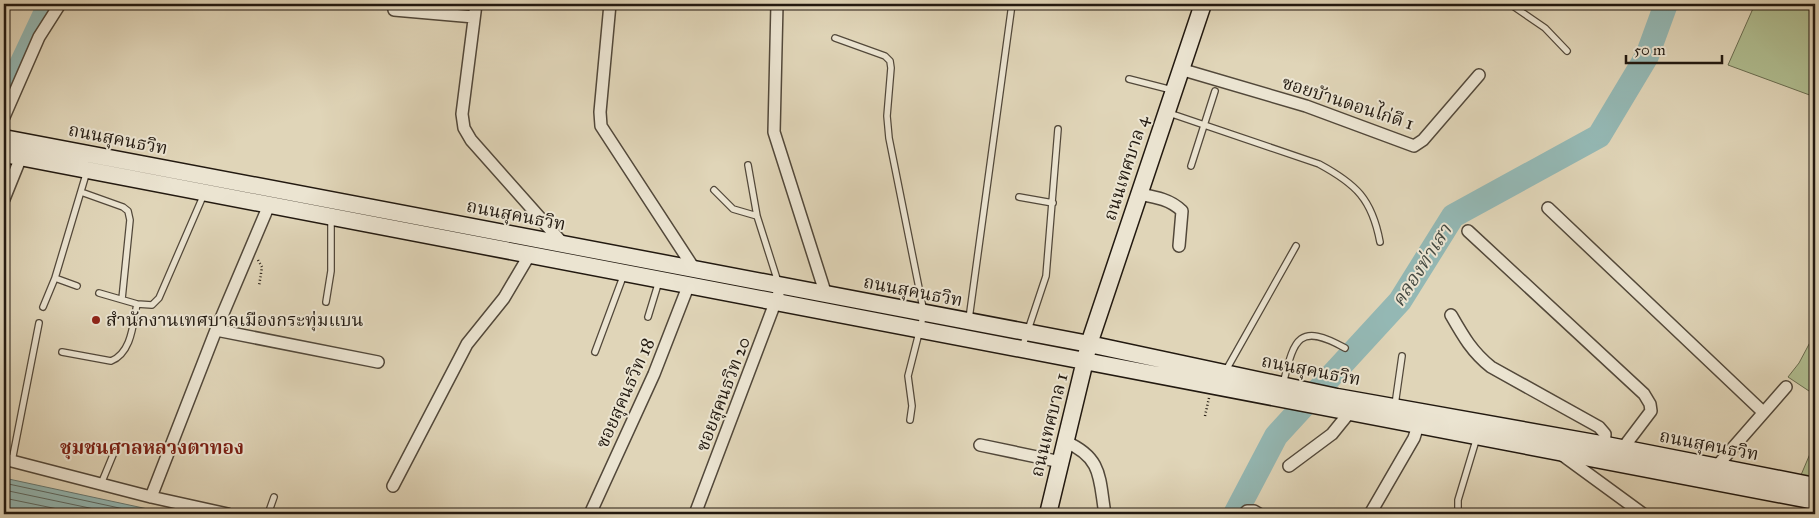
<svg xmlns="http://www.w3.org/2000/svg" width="1819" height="518" font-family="'IM FELL Great Primer','Noto Serif Thai',serif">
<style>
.green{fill:#b0be91;stroke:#696c50}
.water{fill:#94b8b4;stroke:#667872}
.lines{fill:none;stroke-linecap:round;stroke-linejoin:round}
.shore{stroke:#5b6862;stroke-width:1}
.canal{stroke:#94b8b4;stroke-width:14}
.river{stroke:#94b8b4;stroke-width:24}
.lane-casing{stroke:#52483a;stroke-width:8}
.street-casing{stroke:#52483a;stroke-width:14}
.secondary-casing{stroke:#221910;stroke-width:19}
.path{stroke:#221910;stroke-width:2.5;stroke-dasharray:1 2.5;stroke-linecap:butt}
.lane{stroke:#ebe4d1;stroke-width:5.5}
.street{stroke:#ebe4d1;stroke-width:11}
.secondary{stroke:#ebe4d1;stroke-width:16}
.poi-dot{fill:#8f2418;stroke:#ebe4d1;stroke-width:2}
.labels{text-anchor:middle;stroke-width:4;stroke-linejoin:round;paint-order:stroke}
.street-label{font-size:18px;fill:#221910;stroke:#ebe4d1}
.poi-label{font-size:18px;fill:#221910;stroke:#ebe4d1;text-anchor:start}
.water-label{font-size:19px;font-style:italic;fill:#444941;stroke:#ebe4d1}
.neighbourhood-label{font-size:19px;font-weight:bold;fill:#7a1f14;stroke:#ebe4d1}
</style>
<rect width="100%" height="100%" fill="#e0d5b8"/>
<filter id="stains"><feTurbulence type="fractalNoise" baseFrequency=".004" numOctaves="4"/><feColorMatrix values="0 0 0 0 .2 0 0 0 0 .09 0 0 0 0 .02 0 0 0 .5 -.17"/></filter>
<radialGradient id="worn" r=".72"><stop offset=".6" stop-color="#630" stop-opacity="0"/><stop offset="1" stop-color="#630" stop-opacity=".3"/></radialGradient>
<path class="green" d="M1755,4H1815V97L1728,65Z
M1815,333V395L1788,377L1799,363Z
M1815,442V478L1801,475Z"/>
<path class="water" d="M4,478L171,514H4Z"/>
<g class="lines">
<path class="shore" d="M4,483L147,514
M4,490L118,514
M4,498L82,514"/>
<path class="canal" d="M4,89L44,4"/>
<path class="river" d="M1235,514L1276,436L1400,301L1453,216L1599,136L1647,56L1666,4"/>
<defs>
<path id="lane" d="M1510,4L1545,28L1567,51
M835,38L885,56L890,61L891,68L887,116L889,138L924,313L908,376L912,406L910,420
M1129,79L1172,90
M1169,113L1319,164C1356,184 1372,199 1380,242
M748,165L757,216L778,282
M1191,166L1215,91
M714,190L733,209L757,216
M81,192L123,207L128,211L130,220L122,299
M1019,197L1053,203
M77,286L55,278L87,171
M99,293L137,304L152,305L159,298L204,194
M326,302L331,271V220
M43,307L55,278
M648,317L659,281
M969,319L1012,4
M1022,348L1046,276L1058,129
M62,352L111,361C132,353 133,323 137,304
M595,352L624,274
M1225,372L1296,246
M1283,384C1294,341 1297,321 1345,348
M1395,405L1402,356
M12,461L39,323
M101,484L113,455
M268,514L274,497
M1458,514V500L1477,437"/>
<path id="street" d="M476,4L462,114L464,128L471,140L565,246
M610,4L600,112L601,126L695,270
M777,4L774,132L826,295
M394,10L474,17
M1180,69L1306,106L1414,146L1423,140L1479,75
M4,117L39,37L60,4
M1138,194C1155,197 1170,199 1182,211L1179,246
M4,199L21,157
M1548,208L1763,412
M1468,231L1644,394L1650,404L1651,411L1623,448
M1451,315C1463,336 1472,352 1491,367L1599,427L1605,434L1604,450
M216,330L378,362
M1066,442C1103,458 1099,479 1105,514
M980,445L1061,462
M1561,454L1643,514
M4,459L151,497L228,514
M1289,466L1332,434L1349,413
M1716,467L1786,387
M393,486L467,344L504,298L530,254
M151,497L216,330L269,205
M590,514L654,374L689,284
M695,514L778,295
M1244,514L1247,511H1254L1259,514
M1370,514L1414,438L1420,419"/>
<path id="secondary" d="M4,138L1089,344L1337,397L1606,445L1815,486
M4,154L1815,501
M1048,514L1089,344L1203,4"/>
</defs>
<use href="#lane" class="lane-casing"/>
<use href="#street" class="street-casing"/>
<use href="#secondary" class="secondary-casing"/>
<path class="path" d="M258,260L262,267L259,286
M1205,416L1209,398"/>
<use href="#lane" class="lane"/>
<use href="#street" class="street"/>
<use href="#secondary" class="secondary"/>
</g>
<circle class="poi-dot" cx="96" cy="320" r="5"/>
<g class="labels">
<g class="street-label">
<text transform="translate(1348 103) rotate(18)" y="6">ซอยบัานดอนไก่ดี 1</text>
<text transform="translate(118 139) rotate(11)" y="6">ถนนสุคนธวิท</text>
<text transform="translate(1126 168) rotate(-72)" y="6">ถนนเทศบาล 4</text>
<text transform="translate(516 215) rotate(11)" y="6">ถนนสุคนธวิท</text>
<text transform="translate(913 291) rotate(11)" y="6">ถนนสุคนธวิท</text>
<text transform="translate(1311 370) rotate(11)" y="6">ถนนสุคนธวิท</text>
<text transform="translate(625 393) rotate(-66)" y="6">ซอยสุคนธวิท 18</text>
<text transform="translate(723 394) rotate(-69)" y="6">ซอยสุคนธวิท 20</text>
<text transform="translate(1049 425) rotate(-76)" y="6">ถนนเทศบาล 1</text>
<text transform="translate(1709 445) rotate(11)" y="6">ถนนสุคนธวิท</text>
</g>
<g class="poi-label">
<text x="106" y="326">สำนักงานเทศบาลเมืองกระทุ่มแบน</text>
</g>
<g class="water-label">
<text transform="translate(1421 265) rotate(-57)" y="7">คลองท่าเสา</text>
</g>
<g class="neighbourhood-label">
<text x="152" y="454">ชุมชนศาลหลวงตาทอง</text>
</g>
</g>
<rect width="1819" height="518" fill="none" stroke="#e0d5b8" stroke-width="20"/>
<rect x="5" y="5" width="1809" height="508" fill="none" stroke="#221910" stroke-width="2.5"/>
<rect x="10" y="10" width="1799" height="498" fill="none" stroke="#221910"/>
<path d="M1626 55v8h96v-8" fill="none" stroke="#221910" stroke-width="2.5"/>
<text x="1634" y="55" font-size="15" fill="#221910" stroke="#ebe4d1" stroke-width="4" paint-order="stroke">50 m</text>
<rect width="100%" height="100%" filter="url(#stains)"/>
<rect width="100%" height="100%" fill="url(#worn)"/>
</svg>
